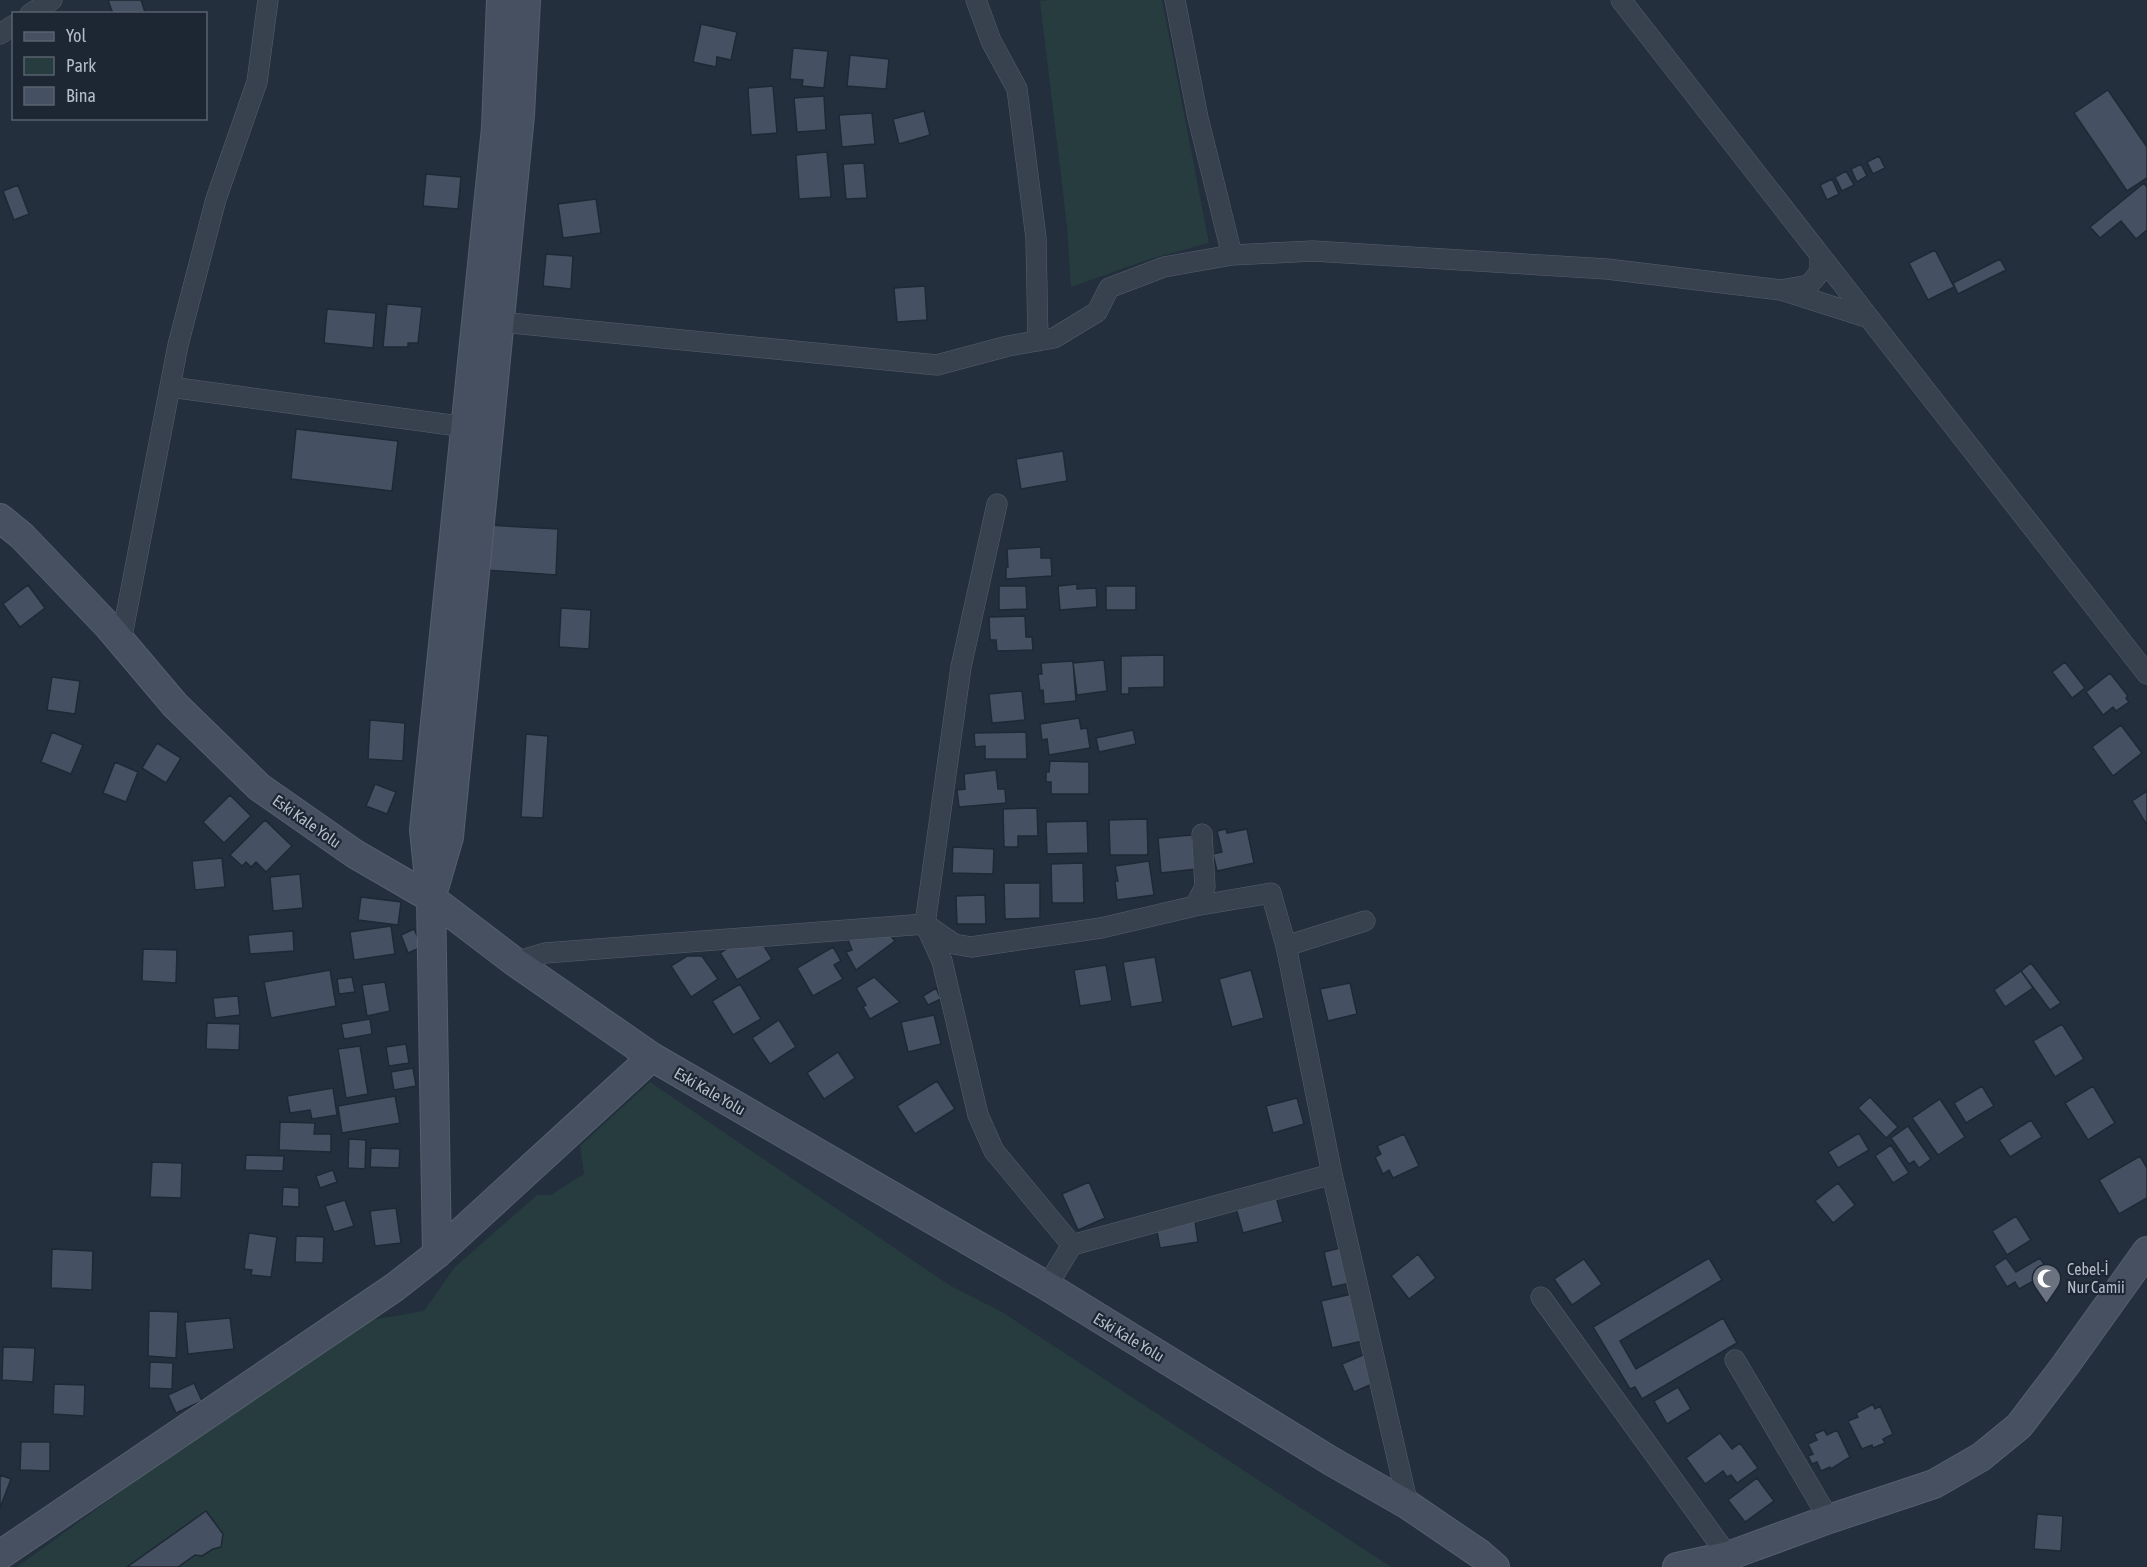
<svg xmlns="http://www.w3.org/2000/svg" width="2147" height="1567" font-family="'Asap Condensed',sans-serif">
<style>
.green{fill:#263c3f}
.building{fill:#455162;stroke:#1f2835;stroke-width:1.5}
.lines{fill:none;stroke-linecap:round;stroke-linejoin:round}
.street-casing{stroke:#565f6c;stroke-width:21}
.secondary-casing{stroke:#565f6c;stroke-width:30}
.street{stroke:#38414e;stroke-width:20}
.secondary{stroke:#465061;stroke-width:28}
.labels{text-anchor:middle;stroke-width:4.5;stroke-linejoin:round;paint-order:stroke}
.street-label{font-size:16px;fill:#b4bcc9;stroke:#1d2633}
.poi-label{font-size:16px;fill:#b4bcc9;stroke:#1d2633;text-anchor:start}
</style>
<rect width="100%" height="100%" fill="#242f3e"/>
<path class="green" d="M1051,0H1162L1209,243L1150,259L1071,287L1067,226L1040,1Z
M650,1082L949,1285L1002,1312L1391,1567H17L131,1484L366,1321L424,1311L455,1267L537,1195H551L584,1174L580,1146Z"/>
<path class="building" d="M108,0H141L145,12L113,14Z
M701,24L737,32L731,60L717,57L716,67L693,62Z
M793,48L828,51L824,88L802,86L803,80L790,79Z
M850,55L889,59L886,89L847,86Z
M773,86L777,133L751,135L748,88Z
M2108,90L2147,147V178L2127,191L2074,113Z
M824,96L826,130L797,132L794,98Z
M924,111L930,135L899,144L893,119Z
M872,113L875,144L842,147L839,115Z
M827,152L831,197L799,199L796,155Z
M1879,156L1885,168L1873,174L1867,162Z
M864,163L867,198L846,199L843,164Z
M1861,164L1867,176L1857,182L1851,169Z
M1846,171L1854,185L1842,191L1835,177Z
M426,174L461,177L458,209L423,206Z
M1832,179L1839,194L1827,200L1820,185Z
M2144,183L2147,187V230L2136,239L2121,221L2100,238L2090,227Z
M18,185L29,214L14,220L3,191Z
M596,199L601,233L563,238L558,204Z
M1935,250L1954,287L1928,300L1909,263Z
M546,254L573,256L571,289L543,286Z
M2000,259L2006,270L1958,294L1953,283Z
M925,286L927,320L897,322L894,288Z
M387,304L422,307L418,343H408V347H383Z
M327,309L376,313L373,348L324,343Z
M296,429L398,441L392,491L291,479Z
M1063,451L1067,481L1021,489L1016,459Z
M488,525L558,529L556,575L486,570Z
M1041,547V558H1051L1052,576L1006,579V567H1008L1007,549Z
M1077,584V589L1096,588L1097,607L1060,610L1058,586Z
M28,585L45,608L20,627L3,604Z
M999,586H1026L1027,609L999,610Z
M1106,586H1136V610H1106Z
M561,608L591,610L589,649L559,647Z
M1025,616L1026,637H1032L1033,650L997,651L996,640H990L989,617Z
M1164,655V687L1129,688V694H1121V656Z
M1104,660L1107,691L1077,695L1073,663Z
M1073,661L1076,701L1044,704L1043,690L1040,691L1038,674H1042L1041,663Z
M2065,662L2085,688L2072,698L2052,672Z
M2110,673L2128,696L2126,698L2129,702L2116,711L2113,707L2103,715L2086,692Z
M52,677L80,681L75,714L47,710Z
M1022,691L1025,720L992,723L989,694Z
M1079,718L1081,729L1087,728L1090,748L1049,755L1047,739L1042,740L1040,724Z
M370,720L405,723L403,761L368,759Z
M2121,725L2142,753L2113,776L2092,747Z
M1133,730L1136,744L1099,752L1096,738Z
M52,732L83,745L71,774L41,762Z
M1026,732L1027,759H985V746L975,747L974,733Z
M526,734L548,736L543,818L521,817Z
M157,743L181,758L166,783L142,768Z
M1050,761L1089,762V794H1051V782H1046V772H1049Z
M115,762L138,772L126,802L103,793Z
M996,770L998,789H1005L1006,803L959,807L957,790L965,789L964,774Z
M375,784L396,792L387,814L366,806Z
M2147,791V825L2132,801Z
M230,795L251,816L224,843L203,822Z
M1037,808L1038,836H1018V847H1004L1003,809Z
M1147,819L1148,855H1110L1109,820Z
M265,820L292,846L266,872L256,862L251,867L246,862L242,866L230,855Z
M1087,821L1088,853L1047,854L1046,822Z
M1226,829L1227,833L1247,829L1254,863L1217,871L1213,854L1222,852L1217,831Z
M1192,835L1196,869L1161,873L1158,838Z
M953,847L994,849L993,874L952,873Z
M222,858L225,887L195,890L192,861Z
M1149,861L1154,895L1117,900L1115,881H1118L1115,866Z
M1083,863L1084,903H1052L1051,864Z
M300,874L303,908L273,911L270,877Z
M1004,883H1040V918L1005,919Z
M985,895L986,924H957L956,896Z
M361,897L401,902L398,925L358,920Z
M391,926L395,954L354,960L350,932Z
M414,929L422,947L408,953L401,935Z
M293,931L294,951L250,954L248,935Z
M890,935L895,941L856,970L846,952L852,950L847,937Z
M759,938L772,959L737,980L720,953L741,940Z
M833,947L841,961L834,965L843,979L813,996L797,968Z
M143,949L177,950L176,983L142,981Z
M687,956H702L718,979L691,997L671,966Z
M1155,957L1163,1002L1131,1007L1123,962Z
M2031,963L2061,1003L2050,1010L2021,971Z
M1106,965L1112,1001L1080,1006L1074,970Z
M330,970L336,1006L271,1018L264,982Z
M1251,970L1264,1018L1232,1027L1219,979Z
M2021,971L2033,988L2005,1007L1994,990Z
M352,977L355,992L339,994L337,979Z
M874,977L900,1002L870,1019L863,1007L866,1005L856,988Z
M385,982L390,1011L367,1016L362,985Z
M1350,983L1357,1014L1328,1021L1320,989Z
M740,984L761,1019L733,1035L712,1001Z
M936,988L941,999L928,1005L923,996Z
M238,996L240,1015L215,1018L213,998Z
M934,1015L941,1044L908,1052L901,1022Z
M370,1019L372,1034L344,1039L341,1024Z
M779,1020L796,1047L770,1064L752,1038Z
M207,1023L240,1024L239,1050L206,1049Z
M2062,1024L2084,1059L2055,1077L2033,1041Z
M406,1044L409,1063L389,1066L386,1047Z
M360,1046L368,1094L346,1098L338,1049Z
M838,1052L855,1078L824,1099L807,1073Z
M413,1068L416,1086L394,1090L391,1072Z
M937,1081L955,1109L915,1134L897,1106Z
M1982,1086L1994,1106L1966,1123L1954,1103Z
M2093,1086L2115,1123L2088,1140L2065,1103Z
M333,1088L337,1115L312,1119L310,1110L290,1113L287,1096Z
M395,1096L400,1123L342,1133L338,1106Z
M1870,1097L1898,1127L1886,1138L1858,1108Z
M1297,1098L1304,1124L1273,1133L1266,1106Z
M1940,1099L1965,1137L1938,1155L1912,1118Z
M2031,1120L2042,1137L2010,1157L1999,1140Z
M280,1122L315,1123L314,1134H331V1152L279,1150Z
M1908,1126L1931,1159L1919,1168L1914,1161L1909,1164L1891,1138Z
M1859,1133L1869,1150L1838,1168L1828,1152Z
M1404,1134L1419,1166L1393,1178L1389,1170L1383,1174L1375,1157L1381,1154L1377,1146Z
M349,1139L366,1140L365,1169L348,1168Z
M1891,1145L1909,1173L1893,1183L1875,1156Z
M371,1148L400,1149L399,1168L370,1167Z
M246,1155L284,1156L283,1171L245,1170Z
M2140,1156L2147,1168V1198L2119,1214L2099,1180Z
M152,1162L182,1163L181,1198L150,1197Z
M333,1170L337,1182L320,1188L316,1176Z
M1089,1182L1105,1218L1078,1230L1062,1194Z
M1272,1182L1283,1222L1243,1233L1232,1194Z
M1838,1183L1855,1205L1833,1223L1815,1201Z
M283,1187L299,1188V1207L282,1206Z
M345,1200L354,1226L334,1232L325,1206Z
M396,1208L401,1243L375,1246L370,1211Z
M1193,1208L1198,1242L1160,1248L1154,1215Z
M2016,1216L2031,1240L2007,1255L1992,1231Z
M249,1233L277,1237L271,1277L251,1275L252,1270L244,1269Z
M296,1236L324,1237L323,1263L295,1262Z
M1356,1244L1364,1280L1332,1287L1324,1252Z
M52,1249L93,1251L92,1290L51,1288Z
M1418,1254L1436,1278L1409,1299L1391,1276Z
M1709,1258L1722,1280L1620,1341L1636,1369L1723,1318L1737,1343L1642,1399L1635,1387L1630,1389L1593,1327Z
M2006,1258L2016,1272L2040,1258L2049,1272L2019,1289L2015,1282L2007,1287L1994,1266Z
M1584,1259L1602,1284L1572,1305L1554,1279Z
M1356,1293L1367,1340L1332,1348L1321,1301Z
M149,1311L178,1312L176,1358L148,1356Z
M230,1318L234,1349L188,1354L185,1322Z
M3,1347L35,1348L33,1382L2,1380Z
M1370,1352L1381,1380L1354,1392L1342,1364Z
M150,1362L173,1363L172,1389L149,1388Z
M194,1383L202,1401L176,1413L168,1395Z
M54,1384L85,1385L84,1416L53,1414Z
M1678,1387L1691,1409L1667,1424L1654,1401Z
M1873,1404L1875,1409L1880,1406L1893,1434L1883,1439L1885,1443L1873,1448L1872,1445L1862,1449L1848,1421L1858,1417L1856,1413Z
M1824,1430L1827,1435L1837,1430L1850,1457L1831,1469L1830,1467L1821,1471L1817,1462L1812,1464L1808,1456L1813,1454L1808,1444L1817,1440L1814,1434Z
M1720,1433L1732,1449L1740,1443L1758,1468L1737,1483L1731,1475L1727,1477L1723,1471L1705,1484L1686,1458Z
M21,1442H50V1471L20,1470Z
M0,1475L11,1479L0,1508Z
M1757,1478L1774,1501L1745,1522L1728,1500Z
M206,1511L223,1534L221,1547L213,1549L202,1556L195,1555L178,1567H127Z
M2037,1514L2063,1516L2061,1551L2034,1549Z"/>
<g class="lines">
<defs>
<path id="street" d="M976,0L991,41L1017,89L1036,238L1038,341
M1175,0L1198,118L1232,255
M1621,0L2147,674
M30,14L52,0
M0,34L14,25
M1820,256V272L1809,285L1781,290L1869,318
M500,322L937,365L1008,346L1054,338L1097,312L1109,288L1164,267L1232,255L1313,251L1607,269L1781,290
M170,387L466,427
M997,504L961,667L925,924L942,961L978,1115L994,1151L1072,1245
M121,641L178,345L216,199L257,82L268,0
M1195,906L1271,893L1286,946L1365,921
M1286,946L1332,1174L1408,1505
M515,962L545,953L925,924L954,944L971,947L1101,928L1195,906L1205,887L1202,834
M1047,1286L1072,1245L1332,1174
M1541,1297L1728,1556
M1735,1360L1829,1519"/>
<path id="secondary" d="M0,518L22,536L109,627L175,705L259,787L355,854L431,898L515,962L652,1057L1047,1286L1331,1461L1408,1505L1480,1554L1495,1567
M435,885L449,837L520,115L526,0
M437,1254L431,898L424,830L496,128L501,0
M0,1555L395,1287L437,1254L652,1057
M1677,1567L1728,1556L1829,1519L1934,1484L1981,1457L2019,1426L2064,1367L2147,1251"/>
</defs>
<use href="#street" class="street-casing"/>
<use href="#secondary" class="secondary-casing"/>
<use href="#street" class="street"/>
<use href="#secondary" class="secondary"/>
</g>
<defs>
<symbol id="mosque-pin" viewBox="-11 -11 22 30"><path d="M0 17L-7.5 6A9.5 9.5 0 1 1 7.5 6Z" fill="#6b7280" stroke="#1d2633"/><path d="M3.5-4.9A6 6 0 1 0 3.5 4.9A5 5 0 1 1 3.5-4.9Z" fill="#fff"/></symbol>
</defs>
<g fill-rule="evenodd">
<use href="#mosque-pin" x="2030" y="1262" width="33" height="45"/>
</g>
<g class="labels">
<g class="street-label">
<text transform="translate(307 821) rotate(35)" y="6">Eski Kale Yolu</text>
<text transform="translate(710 1091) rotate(30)" y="6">Eski Kale Yolu</text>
<text transform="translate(1129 1337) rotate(31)" y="6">Eski Kale Yolu</text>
</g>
<g class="poi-label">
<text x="2067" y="1275">Cebel-İ<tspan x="2067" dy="18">Nur Camii</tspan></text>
</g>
</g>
<rect x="12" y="12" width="195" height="108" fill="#1d2633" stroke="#59626f" stroke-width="1.5"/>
<rect x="24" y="32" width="30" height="9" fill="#465061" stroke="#59626f" stroke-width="1.5"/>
<text x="66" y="42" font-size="18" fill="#b4bcc9">Yol</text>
<rect x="24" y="57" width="30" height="18" fill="#263c3f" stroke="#59626f" stroke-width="1.5"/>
<text x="66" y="72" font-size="18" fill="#b4bcc9">Park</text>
<rect x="24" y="87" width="30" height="18" fill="#455162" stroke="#59626f" stroke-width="1.5"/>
<text x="66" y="102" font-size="18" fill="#b4bcc9">Bina</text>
</svg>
